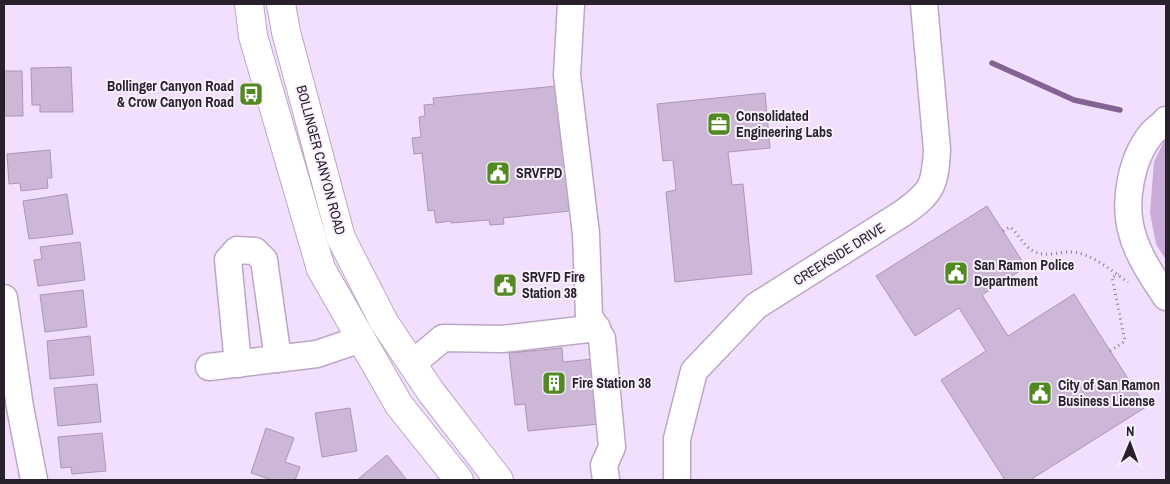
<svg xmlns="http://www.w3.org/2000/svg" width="1170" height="484" font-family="'Archivo Narrow',sans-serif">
  <rect width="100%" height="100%" fill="#f2defd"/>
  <polygon fill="#c9abd8" points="1166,137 1166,260 1156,244 1150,213 1154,162"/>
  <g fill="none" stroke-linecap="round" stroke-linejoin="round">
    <polyline stroke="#836392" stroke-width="5.5" points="992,63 1074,100 1120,110"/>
  </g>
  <g fill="#ccb8d6" stroke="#ab97b4">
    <polygon points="71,67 73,112 40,112 40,105 32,105 31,68"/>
    <polygon points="4,71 22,71 23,116 4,116"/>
    <polygon points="557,86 570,211 503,218 504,224 490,225 489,220 451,223 451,221 436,223 434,210 428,211 422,153 414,154 412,138 421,137 419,117 425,116 424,105 434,104 433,98"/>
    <polygon points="765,93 770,148 728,152 732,185 743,184 752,274 675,282 666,192 676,190 673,160 663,161 657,104"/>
    <polygon points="50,150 52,178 47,178 48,188 21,191 20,183 9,184 7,154"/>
    <polygon points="67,194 73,234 29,239 23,201"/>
    <polygon points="987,206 1026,267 982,295 1008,336 1074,294 1146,407 1030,480 1005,480 941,380 986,351 959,308 915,336 876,276"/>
    <polygon points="80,242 85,280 38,286 34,260 42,259 40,247"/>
    <polygon points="83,290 87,327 45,332 40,295"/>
    <polygon points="90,336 94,375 50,379 47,341"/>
    <polygon points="562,348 563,362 593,359 599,424 528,431 525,404 515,405 509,353"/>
    <polygon points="97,384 101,422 58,426 54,388"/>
    <polygon points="350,408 357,451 322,457 315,413"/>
    <polygon points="266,428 294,438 285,462 300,467 295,480 272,480 251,473"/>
    <polygon points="102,433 106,471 72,474 71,467 61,468 58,437"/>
    <polygon points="387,455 407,480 357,480"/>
  </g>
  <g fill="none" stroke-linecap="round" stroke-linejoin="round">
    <g stroke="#bba7c5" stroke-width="29">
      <g id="minor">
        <polyline points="571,4 567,75 586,234 589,316 602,339 612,447 604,465 606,480"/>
        <path d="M1166 120C1162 125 1156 129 1152 133 1131 158 1123 202 1132 233 1138 256 1153 277 1166 297"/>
        <polyline points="4,298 20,407 34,480"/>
        <polyline points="238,364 228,260 237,250 255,251 264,260 278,359"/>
        <polyline points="412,364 443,338 502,339 597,328"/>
        <polyline points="209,367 317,354 361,339"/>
        <path d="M677 480V439L694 371 756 306 903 213C932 192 935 186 937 150L924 4"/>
      </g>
    </g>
    <g stroke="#bba7c5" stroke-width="30">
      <g id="major">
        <polyline points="249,4 253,36 321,269 399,405 459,480"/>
        <polyline points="281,4 286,32 341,238 384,322 431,392 499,480"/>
      </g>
    </g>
    <g stroke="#8a7c91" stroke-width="3" stroke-dasharray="1 4" stroke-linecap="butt">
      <path d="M1003 231 1010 227C1019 234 1024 247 1035 252 1046 257 1058 252 1070 252 1091 252 1111 271 1128 282"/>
      <polyline points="1110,351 1125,341 1112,277 1119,275"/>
    </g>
    <use href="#minor" stroke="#fff" stroke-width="26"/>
    <use href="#major" stroke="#fff" stroke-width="28"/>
  </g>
  <defs>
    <g id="bus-square" transform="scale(1.25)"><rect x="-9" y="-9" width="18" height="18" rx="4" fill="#538923" stroke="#f8f0fd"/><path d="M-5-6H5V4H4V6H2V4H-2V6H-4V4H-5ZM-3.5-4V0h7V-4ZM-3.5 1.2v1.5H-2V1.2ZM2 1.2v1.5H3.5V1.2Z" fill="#fff"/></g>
    <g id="office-square" transform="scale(1.25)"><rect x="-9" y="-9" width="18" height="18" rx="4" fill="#538923" stroke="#f8f0fd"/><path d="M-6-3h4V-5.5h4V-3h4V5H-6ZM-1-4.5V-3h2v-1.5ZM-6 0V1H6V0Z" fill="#fff"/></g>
    <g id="civic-square" transform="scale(1.25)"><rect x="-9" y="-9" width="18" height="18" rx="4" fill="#538923" stroke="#f8f0fd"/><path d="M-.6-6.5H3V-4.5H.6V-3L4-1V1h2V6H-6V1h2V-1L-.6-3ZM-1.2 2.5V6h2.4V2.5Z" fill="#fff"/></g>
    <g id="building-square" transform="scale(1.25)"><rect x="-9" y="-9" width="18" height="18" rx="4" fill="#538923" stroke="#f8f0fd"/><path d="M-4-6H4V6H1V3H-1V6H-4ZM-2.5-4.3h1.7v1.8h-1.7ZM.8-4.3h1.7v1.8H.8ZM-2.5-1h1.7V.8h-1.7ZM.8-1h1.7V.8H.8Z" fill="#fff"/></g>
  </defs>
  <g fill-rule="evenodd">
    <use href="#bus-square" x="251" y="94"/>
    <use href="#office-square" x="719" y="124"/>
    <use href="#civic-square" x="498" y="173"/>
    <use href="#civic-square" x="956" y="273"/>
    <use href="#civic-square" x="505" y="285"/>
    <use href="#building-square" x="554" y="383"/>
    <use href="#civic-square" x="1040" y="393"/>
  </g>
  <g text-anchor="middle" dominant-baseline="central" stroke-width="4" stroke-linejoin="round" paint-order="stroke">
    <g font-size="14" font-weight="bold" fill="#28202b" stroke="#f8f0fd" text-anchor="start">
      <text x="234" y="86" text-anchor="end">Bollinger Canyon Road<tspan x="234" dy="16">&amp; Crow Canyon Road</tspan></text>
      <text x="736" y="116">Consolidated<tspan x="736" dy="16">Engineering Labs</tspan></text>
      <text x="516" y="173">SRVFPD</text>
      <text x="974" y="265">San Ramon Police<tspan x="974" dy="16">Department</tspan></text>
      <text x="522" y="277">SRVFD Fire<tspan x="522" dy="16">Station 38</tspan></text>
      <text x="572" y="383">Fire Station 38</text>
      <text x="1058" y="385">City of San Ramon<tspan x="1058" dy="16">Business License</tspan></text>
    </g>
    <g font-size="14" fill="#28202b" stroke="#f8f0fd">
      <text transform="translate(321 160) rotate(75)">BOLLINGER CANYON ROAD</text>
      <text transform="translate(839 254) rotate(-32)">CREEKSIDE DRIVE</text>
    </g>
  </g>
  <rect width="1170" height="484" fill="none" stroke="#28202b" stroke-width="10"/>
  <g transform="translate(1130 444) rotate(1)" stroke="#f8f0fd" stroke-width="4" paint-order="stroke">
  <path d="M0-4L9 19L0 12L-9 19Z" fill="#28202b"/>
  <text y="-8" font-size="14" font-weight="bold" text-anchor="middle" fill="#28202b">N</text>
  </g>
</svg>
